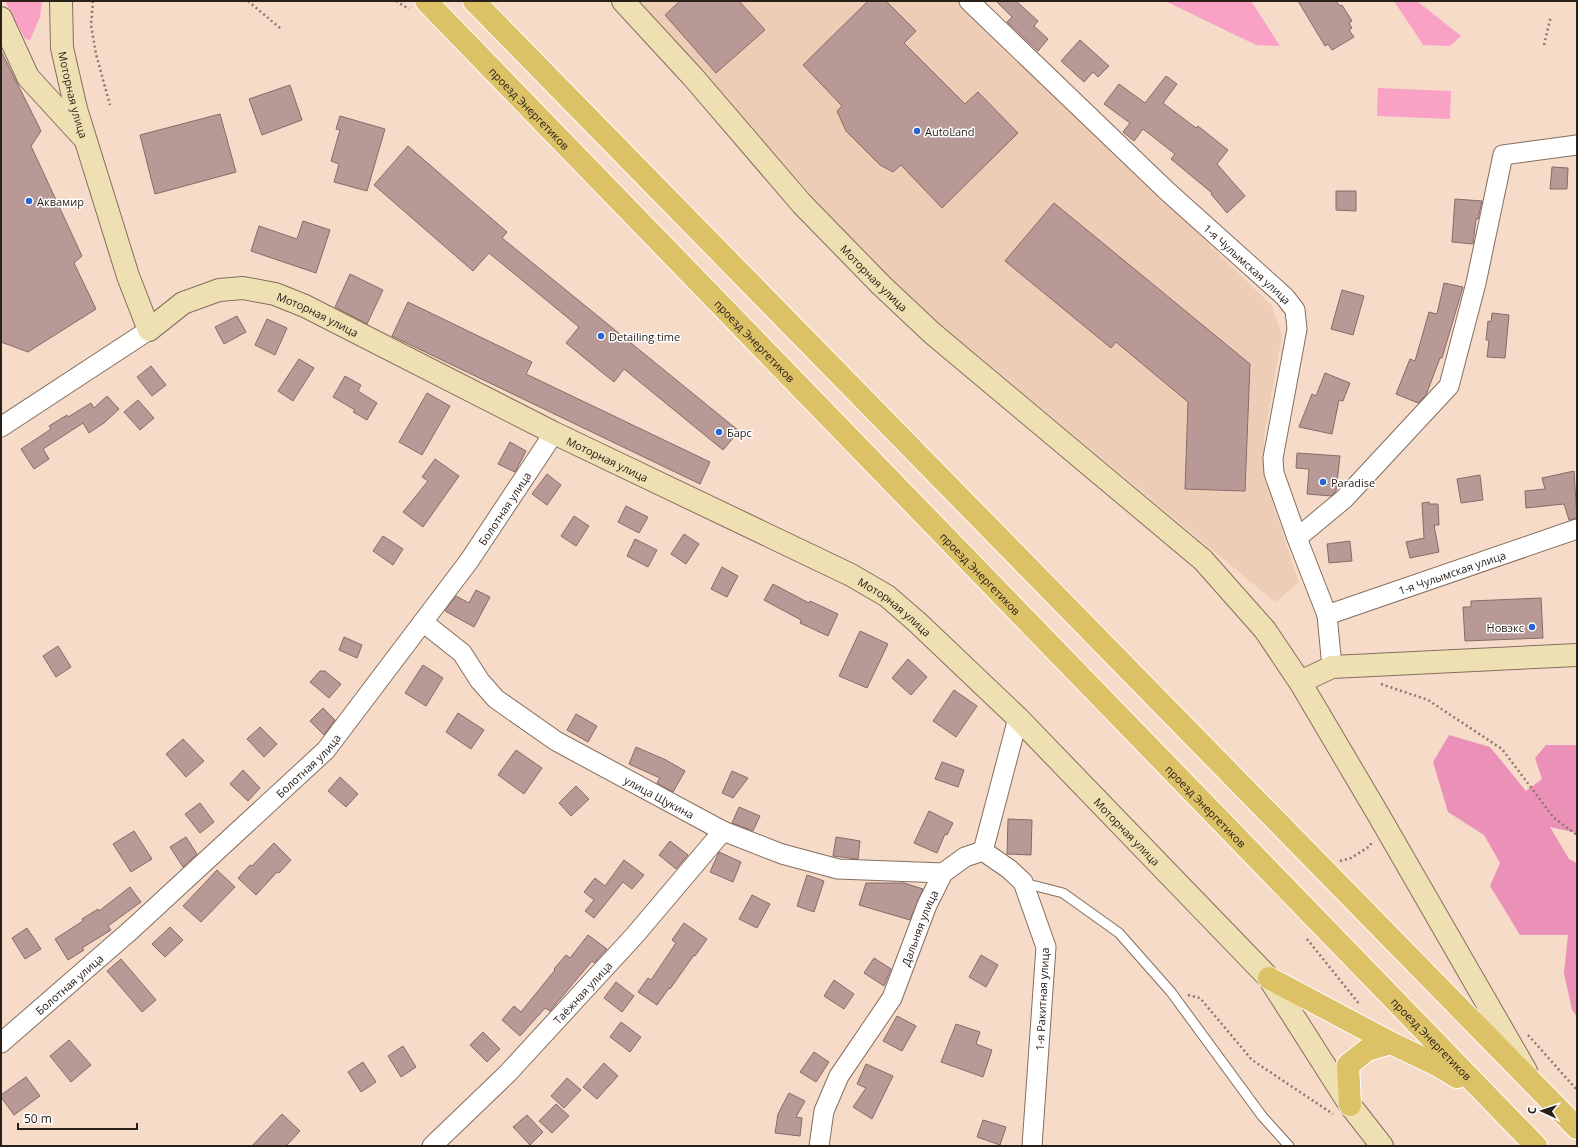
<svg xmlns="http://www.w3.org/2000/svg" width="1578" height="1147" font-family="'Open Sans',sans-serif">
  <rect width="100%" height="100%" fill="#f6dbc9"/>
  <polygon fill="#eecdb7" points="638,1 962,1 1272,306 1282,336 1264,437 1264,476 1299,583 1275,602 888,281"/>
  <g fill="#f9a2c6">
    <polygon points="5,1 42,1 40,17 30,40 25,39"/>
    <polygon points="1165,1 1251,1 1280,46 1256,45"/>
    <polygon points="1394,1 1417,1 1461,36 1450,46 1423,45"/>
    <polygon points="1378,88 1451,91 1450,119 1377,116"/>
  </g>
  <polygon fill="#eb91b7" points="1449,735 1490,747 1526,791 1542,779 1535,758 1546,745 1575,745 1577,747 1577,833 1550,827 1569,859 1577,863 1577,1017 1572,1010 1564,973 1568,935 1520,935 1490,886 1500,863 1484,835 1448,812 1433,762"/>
  <g fill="#b89996" stroke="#886a68">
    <polygon points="680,1 739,1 765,30 716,73 665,15"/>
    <polygon points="868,1 886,1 916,31 904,43 965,104 978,92 1018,133 942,208 901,165 893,172 880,165 846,131 837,111 842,106 803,65"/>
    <polygon points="996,1 1016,1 1038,21 1034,26 1048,39 1038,51 1007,22 1012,17"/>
    <polygon points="1298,1 1336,1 1340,6 1342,5 1352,21 1349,23 1352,28 1349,30 1354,37 1332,50 1328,44 1325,46"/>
    <polygon points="1080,40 1109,66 1098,77 1093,72 1084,82 1061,61"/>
    <polygon points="1,51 41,131 31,146 82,256 74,263 96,309 28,352 1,342"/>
    <polygon points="1166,76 1177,84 1163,103 1196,128 1198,126 1228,150 1217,164 1245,196 1227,213 1211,194 1212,193 1171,159 1175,154 1143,129 1134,141 1123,132 1130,123 1104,104 1119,84 1145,103"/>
    <polygon points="290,85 302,120 262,135 249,99"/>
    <polygon points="220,114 236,172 155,194 140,135"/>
    <polygon points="340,116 385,129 367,191 334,182 339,164 331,161 340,130 336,129"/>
    <polygon points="408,146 507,232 502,238 739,431 723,450 624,369 614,382 566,343 579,327 489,253 473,271 374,185"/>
    <polygon points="1552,167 1568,168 1567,189 1550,189"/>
    <polygon points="1336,191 1356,191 1356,211 1336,210"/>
    <polygon points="1455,199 1482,201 1478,219 1476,219 1473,244 1452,242"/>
    <polygon points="1054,203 1250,364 1245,491 1185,489 1188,402 1116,342 1111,348 1005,261"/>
    <polygon points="303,221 330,230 316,273 251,251 259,226 297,239"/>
    <polygon points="350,274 383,290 367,324 335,307"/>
    <polygon points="1444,283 1463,287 1442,358 1440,358 1426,395 1418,403 1396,394 1410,359 1415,361 1429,312 1437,314"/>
    <polygon points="1342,290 1364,296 1353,335 1331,329"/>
    <polygon points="408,302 532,362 526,374 710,462 700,484 392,336"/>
    <polygon points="1492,313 1509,315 1505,358 1487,357 1489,340 1486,340 1488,321 1491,322"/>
    <polygon points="237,316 246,332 224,344 215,327"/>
    <polygon points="267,319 287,328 275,355 255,345"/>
    <polygon points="299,359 314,368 293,401 278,391"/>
    <polygon points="151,366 166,385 152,396 137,377"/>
    <polygon points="1325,373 1350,383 1343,401 1339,400 1332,434 1299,427 1312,394 1316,396"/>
    <polygon points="345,376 361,385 358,391 377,403 367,420 353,412 355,410 333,397"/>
    <polygon points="427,393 450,406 422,455 399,442"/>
    <polygon points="107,396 119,409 104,423 89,433 83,423 43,449 49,459 34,469 21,449 51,429 49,426 67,415 68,417 91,403 94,408"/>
    <polygon points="138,400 154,418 140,430 124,412"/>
    <polygon points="510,442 526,451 515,472 498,464"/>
    <polygon points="1297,453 1340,456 1336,491 1331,496 1307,494 1309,469 1296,468"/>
    <polygon points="435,459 459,476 423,527 403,512 428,481 422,477"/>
    <polygon points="1574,471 1577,518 1569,520 1564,504 1526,508 1525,491 1545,489 1542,478"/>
    <polygon points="547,474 561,485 547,505 532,494"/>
    <polygon points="1480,475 1483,500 1461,503 1457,479"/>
    <polygon points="1429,502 1429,504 1438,504 1439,525 1434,525 1439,552 1410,558 1406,542 1424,538 1422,503"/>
    <polygon points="626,506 648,517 639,533 618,522"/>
    <polygon points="574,516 589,526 576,546 561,536"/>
    <polygon points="684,534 699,544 686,564 671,554"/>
    <polygon points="383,536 403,549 393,565 373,551"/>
    <polygon points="635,539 657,550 648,567 627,556"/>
    <polygon points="1350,541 1352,561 1329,563 1327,544"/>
    <polygon points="722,567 738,576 727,597 711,589"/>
    <polygon points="773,584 809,603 810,601 838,614 828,636 800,623 801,620 764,600"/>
    <polygon points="476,590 490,597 474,627 445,611 456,596 469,603"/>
    <polygon points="1541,598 1543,638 1465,641 1463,607 1471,607 1471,601"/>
    <polygon points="860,631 888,644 867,688 839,676"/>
    <polygon points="344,637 362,645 357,658 339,650"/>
    <polygon points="58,646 71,667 56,677 43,656"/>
    <polygon points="908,659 927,677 911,695 892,678"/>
    <polygon points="423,665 443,678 426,706 405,693"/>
    <polygon points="320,671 325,671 341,684 329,698 310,682"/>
    <polygon points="954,690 977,706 956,737 933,721"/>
    <polygon points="323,708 335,720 324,735 310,721"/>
    <polygon points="458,713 484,730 471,749 446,732"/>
    <polygon points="576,714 597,726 588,742 567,730"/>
    <polygon points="260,727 277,744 264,757 247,739"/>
    <polygon points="183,739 204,761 186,777 166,754"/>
    <polygon points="636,747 666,760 685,771 673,792 657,783 660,778 629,764"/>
    <polygon points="516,750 542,768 524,794 498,775"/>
    <polygon points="942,762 964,770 958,787 935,779"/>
    <polygon points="243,770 260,788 248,801 230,784"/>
    <polygon points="732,771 748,778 733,798 722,793"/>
    <polygon points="340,777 358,794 346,807 328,791"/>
    <polygon points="576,786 589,799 571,816 559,803"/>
    <polygon points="200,803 214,822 200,833 185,814"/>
    <polygon points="739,807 760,816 753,831 732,823"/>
    <polygon points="929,811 953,823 947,835 945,834 937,853 914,843"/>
    <polygon points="1008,819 1032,820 1031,855 1007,854"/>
    <polygon points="134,831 152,859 131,872 113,844"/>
    <polygon points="186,837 197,854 183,867 170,847"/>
    <polygon points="836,837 860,841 858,859 833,856"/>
    <polygon points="670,841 688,855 676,869 659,855"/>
    <polygon points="274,843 291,860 279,873 277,872 256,895 238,878 250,865 252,866"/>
    <polygon points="719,852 741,862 733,882 710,872"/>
    <polygon points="624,860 644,875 632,889 623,882 594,918 585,911 594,900 584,892 595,878 605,886"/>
    <polygon points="217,870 235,887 201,922 183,906"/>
    <polygon points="807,875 824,881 814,912 797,906"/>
    <polygon points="866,883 904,883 923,889 910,920 859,905"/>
    <polygon points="130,887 141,902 108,926 111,930 82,948 84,950 68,960 55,939 83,921 82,919 98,909 99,911"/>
    <polygon points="752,895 770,904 757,928 739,919"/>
    <polygon points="684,923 707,939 695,956 694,955 670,989 669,988 657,1005 638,992 648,978 651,980 676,943 672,940"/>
    <polygon points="170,927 183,940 165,957 152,944"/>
    <polygon points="27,928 41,949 25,959 12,938"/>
    <polygon points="588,935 607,949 594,963 592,961 550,1011 545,1008 520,1036 502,1020 514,1006 521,1012 555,970 554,969 566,955 570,958"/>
    <polygon points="981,955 998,965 986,987 969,977"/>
    <polygon points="874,958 891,969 884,986 864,973"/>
    <polygon points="121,959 156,1000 142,1012 107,971"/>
    <polygon points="834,980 854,994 844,1009 824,996"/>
    <polygon points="616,982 634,996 622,1012 604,998"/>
    <polygon points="897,1016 916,1026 902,1051 883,1041"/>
    <polygon points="621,1022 641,1037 630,1052 610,1037"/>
    <polygon points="956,1024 980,1032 976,1044 992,1050 983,1077 941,1062"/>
    <polygon points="483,1032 500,1049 487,1062 470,1045"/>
    <polygon points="69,1040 91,1065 71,1082 50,1056"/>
    <polygon points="403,1046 416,1067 401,1077 388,1056"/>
    <polygon points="814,1052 829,1062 816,1082 800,1072"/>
    <polygon points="363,1062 376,1082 361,1092 348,1072"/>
    <polygon points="604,1063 618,1076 597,1099 583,1087"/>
    <polygon points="866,1064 893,1076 872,1119 853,1107 866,1088 857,1084"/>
    <polygon points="26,1077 40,1096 14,1115 1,1097 1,1095"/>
    <polygon points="567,1078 581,1090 564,1108 551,1096"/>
    <polygon points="789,1093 805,1101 796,1117 802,1118 800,1136 775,1133 778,1114"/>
    <polygon points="556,1104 569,1116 552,1133 539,1121"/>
    <polygon points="282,1114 300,1131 286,1146 252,1146"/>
    <polygon points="527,1115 543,1132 530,1145 513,1127"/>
    <polygon points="983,1120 1006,1127 1000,1145 977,1137"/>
  </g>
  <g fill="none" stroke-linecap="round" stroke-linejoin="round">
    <g stroke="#856e5e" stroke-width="11">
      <polyline id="lane" points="1024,883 1063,893 1119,933 1171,992 1262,1116 1289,1146"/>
    </g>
    <g stroke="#856e5e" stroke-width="21">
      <g id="street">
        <path id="s1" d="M969 1 1167 191 1285 297 1295 310 1297 329 1273 458 1274 473 1297 538 1327 615 1332 667"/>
        <polyline points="1,427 149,330"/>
        <polyline points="1297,538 1344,499 1449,386 1476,283 1503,155 1577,145"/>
        <path id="s2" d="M1327 615 1577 529"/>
        <path id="s3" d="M423 622 462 653 480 681 496 699 556 741 723 831 782 854 838 869 943 873"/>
        <polyline points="983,851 1009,869 1023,882 1046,947 1032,1146"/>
        <path id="s4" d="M1 1043 131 930 326 750 469 561 554 433"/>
        <path id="s5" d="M432 1146 508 1073 635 935 723 831"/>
        <path id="s6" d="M819 1146 824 1111 839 1076 892 998 927 905 943 873 965 857 983 851 1018 718"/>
      </g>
    </g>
    <g stroke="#856e5e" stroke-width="24">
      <g id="secondary">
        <path id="s7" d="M61 1 62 48 76 109 128 276 149 330 183 303 219 290 243 288 275 294 305 306 554 433 851 575 887 596 917 622 1018 718 1269 978 1350 1105 1382 1146"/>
        <path id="s8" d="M623 1 693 77 802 204 881 285 932 333 1203 560 1265 630 1300 682 1378 814 1526 1071"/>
        <polyline points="1,18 28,77 82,136"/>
        <polyline points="1300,682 1332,667 1577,655"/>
      </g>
    </g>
    <g stroke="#fff" stroke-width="24">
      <g id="primary">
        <path id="s9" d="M426 1 1536 1146"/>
        <polyline points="474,1 1577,1128"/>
        <polyline points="1269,978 1391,1043"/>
        <polyline points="1350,1105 1348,1065 1367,1050 1391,1043 1437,1065 1457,1077"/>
      </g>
    </g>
    <g stroke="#8a786c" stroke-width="2.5" stroke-dasharray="2 3" stroke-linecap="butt">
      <polyline points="93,1 91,25 96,54 110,105"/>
      <polyline points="248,1 280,28"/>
      <polyline points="396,1 409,9"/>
      <polyline points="1544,45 1551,16"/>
      <polyline points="1381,684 1428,700 1502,749 1554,818 1577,835"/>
      <polyline points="1340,861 1351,858 1370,846 1372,841"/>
      <polyline points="1307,939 1360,1005"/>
      <polyline points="1188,995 1200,998 1252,1060 1333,1114"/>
      <polyline points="1528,1035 1577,1090"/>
    </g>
    <use href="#lane" stroke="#fff" stroke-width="9"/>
    <use href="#street" stroke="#fff" stroke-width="19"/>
    <use href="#secondary" stroke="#eee0b2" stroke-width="22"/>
    <use href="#primary" stroke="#ddc166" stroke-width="22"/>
  </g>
  <g fill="#2665d2" stroke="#fff" stroke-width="1.5">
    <circle cx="917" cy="131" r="4"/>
    <circle cx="29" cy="201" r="4"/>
    <circle cx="601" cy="336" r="4"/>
    <circle cx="719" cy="432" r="4"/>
    <circle cx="1323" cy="482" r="4"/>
    <circle cx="1532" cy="627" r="4"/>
  </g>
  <g text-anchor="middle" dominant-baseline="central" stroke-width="3" stroke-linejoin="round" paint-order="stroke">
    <g font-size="11" fill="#2a201a" stroke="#fff">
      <text stroke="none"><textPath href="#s7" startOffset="95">Моторная улица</textPath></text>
      <text stroke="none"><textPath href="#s9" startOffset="149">проезд Энергетиков</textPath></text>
      <text stroke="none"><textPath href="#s1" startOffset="383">1-я Чулымская улица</textPath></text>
      <text stroke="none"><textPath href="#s8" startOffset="374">Моторная улица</textPath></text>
      <text stroke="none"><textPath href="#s7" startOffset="528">Моторная улица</textPath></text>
      <text stroke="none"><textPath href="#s9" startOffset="473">проезд Энергетиков</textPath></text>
      <text stroke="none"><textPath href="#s7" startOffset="852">Моторная улица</textPath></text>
      <text stroke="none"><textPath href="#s4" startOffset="738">Болотная улица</textPath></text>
      <text stroke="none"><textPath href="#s2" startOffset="132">1-я Чулымская улица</textPath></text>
      <text stroke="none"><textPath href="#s9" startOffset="797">проезд Энергетиков</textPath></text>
      <text stroke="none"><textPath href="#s7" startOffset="1176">Моторная улица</textPath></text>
      <text stroke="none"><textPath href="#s4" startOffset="414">Болотная улица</textPath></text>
      <text stroke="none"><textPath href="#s3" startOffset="298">улица Щукина</textPath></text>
      <text stroke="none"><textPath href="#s9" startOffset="1121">проезд Энергетиков</textPath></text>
      <text stroke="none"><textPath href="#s7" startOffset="1500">Моторная улица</textPath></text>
      <text stroke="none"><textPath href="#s6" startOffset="243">Дальняя улица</textPath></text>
      <text stroke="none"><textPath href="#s4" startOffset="90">Болотная улица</textPath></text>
      <text stroke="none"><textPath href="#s5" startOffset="215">Таёжная улица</textPath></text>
      <text transform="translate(1042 999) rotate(-87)">1-я Ракитная улица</text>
      <text stroke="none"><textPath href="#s9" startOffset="1445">проезд Энергетиков</textPath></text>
    </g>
    <g font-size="11" fill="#2a201a" stroke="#fff" text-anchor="start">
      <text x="925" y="131">AutoLand</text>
      <text x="37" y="201">Аквамир</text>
      <text x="609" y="336">Detailing time</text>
      <text x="727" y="432">Барс</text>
      <text x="1331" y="482">Paradise</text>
      <text x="1524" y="627" text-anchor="end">Новэкс</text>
    </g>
  </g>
  <rect width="1578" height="1147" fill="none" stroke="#2a201a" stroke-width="4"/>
  <g transform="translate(1542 1111) rotate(273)" stroke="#ffffff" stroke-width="3" paint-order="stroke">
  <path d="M0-3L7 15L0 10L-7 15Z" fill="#2a201a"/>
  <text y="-6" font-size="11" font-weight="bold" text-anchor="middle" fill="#2a201a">С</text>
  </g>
  <path d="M18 1123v6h119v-6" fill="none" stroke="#2a201a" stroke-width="2"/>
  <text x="24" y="1123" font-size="12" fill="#2a201a" stroke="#ffffff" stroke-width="3" paint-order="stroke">50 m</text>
</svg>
